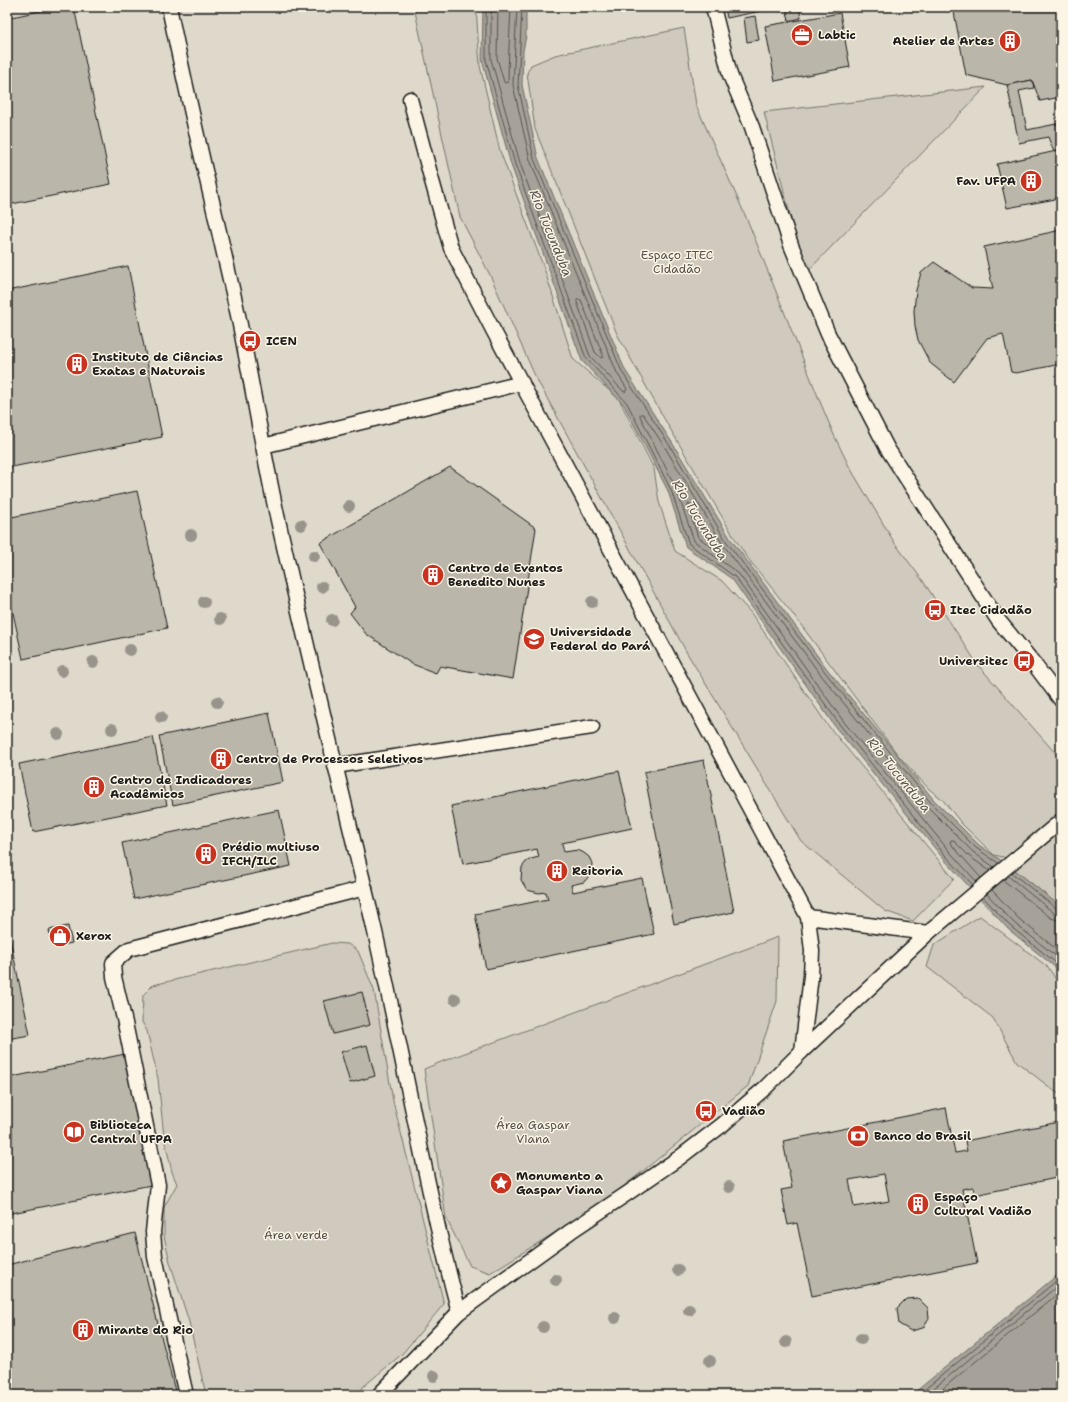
<svg xmlns="http://www.w3.org/2000/svg" width="1068" height="1402" font-family="'Shantell Sans',sans-serif">
  <rect width="100%" height="100%" fill="#eee8d9"/>
  <filter id="ink" filterUnits="userSpaceOnUse"><feTurbulence type="fractalNoise" baseFrequency=".025" numOctaves="2"/><feDisplacementMap in="SourceGraphic" scale="8" xChannelSelector="R" yChannelSelector="G"/><feConvolveMatrix kernelMatrix="1 2 1 2 8 2 1 2 1" color-interpolation-filters="sRGB"/></filter>
  <g filter="url(#ink)">
    <polygon fill="#ded9cb" points="7,7 1061,7 1061,1272 911,1395 7,1395"/>
    <g fill="#cfcabd" stroke="#76736c">
      <polygon points="414,7 476,7 480,66 500,151 545,271 573,359 619,399 654,469 659,502 675,551 722,581 751,613 826,723 954,879 913,921 885,911 801,841 687,653 536,378 490,275 460,217"/>
      <polygon points="684,28 696,105 749,224 821,404 834,435 849,466 894,542 923,581 978,665 1057,755 1061,757 1061,812 1049,824 1007,858 994,855 962,824 942,799 929,789 898,755 795,617 746,556 734,537 662,415 617,334 535,129 527,73 531,65 555,55"/>
      <polygon points="986,87 805,274 764,112"/>
      <polygon points="1061,831 1061,907 1015,870 1041,844"/>
      <polygon points="980,916 1048,967 1061,987 1061,1096 1017,1062 993,1018 927,967 934,945"/>
      <polygon points="778,937 777,1001 748,1086 607,1200 490,1273 470,1266 446,1218 424,1069 446,1060"/>
      <polygon points="332,943 348,944 358,951 374,990 393,1101 444,1304 402,1354 364,1386 356,1395 206,1395 189,1322 170,1262 164,1236 164,1207 177,1184 172,1172 164,1137 158,1079 147,1031 142,1022 143,995 153,985"/>
    </g>
    <g fill="#a7a299" stroke="#6f6c67">
      <polygon points="483,7 526,7 526,36 523,51 522,85 538,158 625,370 673,444 730,538 828,670 934,800 979,845 1015,870 1061,907 1061,972 1008,929 942,857 836,728 732,579 686,547 668,491 624,405 582,361 511,165 482,60"/>
      <polygon points="1061,1272 1061,1395 911,1395 915,1392"/>
    </g>
    <g fill="none" stroke-linecap="round" stroke-linejoin="round">
      <g stroke="#54524e" stroke-width="1">
        <polyline points="486,7 486,60 515,164 586,358 627,403 671,490 689,544 735,577 840,725 945,855 973,885"/>
        <polyline points="491,7 491,59 520,163 590,356 623,391 625,392 627,389 617,373 530,160 513,85 517,7"/>
        <path d="M498 7 497 58 504 82 505 83 508 82C508 57 510 32 511 7"/>
        <polyline points="522,7 518,85 534,159 622,372 670,446 726,541 825,672 931,803 976,848 998,863"/>
        <polygon points="578,299 581,300 603,355 602,358 600,357 595,352 577,302"/>
        <polygon points="689,504 692,505 716,545 715,548 713,548 698,537 688,507"/>
        <polyline points="1012,873 1057,909 1061,910"/>
        <polyline points="1008,876 1054,913 1061,915"/>
        <polyline points="981,878 950,843 951,840 953,840 970,857 990,871"/>
        <polyline points="1003,880 1051,918 1061,921"/>
        <polyline points="977,882 949,851 844,722 739,574 694,541 676,488 640,416 640,414 643,414 666,449 722,543 821,675 927,806 973,852 994,867"/>
        <polyline points="992,890 1018,918 1061,953"/>
        <polyline points="987,894 1014,923 1061,960"/>
        <polyline points="983,897 1010,926 1061,967"/>
        <polyline points="918,1395 1061,1277"/>
        <polyline points="926,1395 1061,1283"/>
        <polyline points="935,1395 1061,1291"/>
      </g>
    </g>
    <g fill="#bab6aa" stroke="#1c1c1c" fill-rule="evenodd">
      <polygon points="59,7 74,7 111,184 7,205 7,18"/>
      <polygon points="725,7 780,7 727,18"/>
      <polygon points="786,7 799,7 801,18 789,21"/>
      <polygon points="953,7 1061,7 1061,97 1040,101 1032,80 1007,85 966,75"/>
      <polygon points="840,13 850,67 775,81 765,26"/>
      <polygon points="755,16 759,40 747,42 744,18"/>
      <polygon points="1032,80 1034,88 1019,91 1027,130 1061,123 1061,150 1054,152 1048,137 1019,143 1007,85"/>
      <polygon points="1061,150 1061,198 1007,208 997,164"/>
      <polygon points="1061,230 1061,364 1016,373 1011,372 1003,334 987,338 954,382 930,363 918,340 915,326 914,311 916,290 921,273 934,262 972,288 993,289 984,247"/>
      <polygon points="128,266 162,437 7,468 7,291"/>
      <polygon points="450,467 536,528 513,679 440,666 436,673 412,664 366,634 350,613 355,607 320,543"/>
      <polygon points="137,491 167,628 23,659 7,585 7,518"/>
      <polygon points="269,713 283,782 173,805 159,736"/>
      <polygon points="153,737 167,805 33,832 19,764"/>
      <polygon points="704,760 734,912 674,924 644,772"/>
      <polygon points="619,771 632,828 562,843 564,852 578,850 584,853 589,857 592,863 591,874 584,882 571,885 573,892 642,878 654,934 486,969 475,914 548,899 546,892 539,893 527,890 521,880 522,867 526,862 531,859 539,857 537,849 463,864 451,806"/>
      <polygon points="279,810 291,866 134,899 122,843"/>
      <polygon points="7,924 30,1035 7,1039"/>
      <polygon points="68,926 72,943 53,947 49,930"/>
      <polygon points="362,992 370,1025 333,1034 324,1001"/>
      <polygon points="367,1045 375,1076 350,1083 341,1052"/>
      <polygon points="125,1054 151,1185 7,1214 7,1078"/>
      <path d="M946 1108 955 1153 967 1151 965 1141 1059 1122 1061 1130V1177L975 1195 973 1187 962 1189 977 1263 812 1296 797 1223 788 1225 781 1190 792 1188 783 1141ZM884 1174 889 1201 854 1207 849 1180Z"/>
      <polygon points="135,1233 176,1395 7,1395 7,1265"/>
      <polygon points="918,1298 928,1308 929,1319 923,1328 911,1331 899,1324 897,1308 906,1299"/>
    </g>
    <g fill="none" stroke-linecap="round" stroke-linejoin="round">
      <g stroke="#1c1c1c" stroke-width="17">
        <g id="service">
          <path d="M169 7C190 110 215 212 238 315 252 383 263 452 278 520 307 649 338 777 369 906 401 1041 423 1178 459 1312"/>
          <polyline points="713,7 730,75 752,127 791,245 828,334 887,448 998,620 1031,660 1061,700"/>
          <polyline points="410,99 432,181 451,248 493,330 808,917 812,951 811,976 802,1051"/>
          <polyline points="263,446 522,383"/>
          <polyline points="335,766 592,727"/>
          <polyline points="808,917 928,933"/>
          <polyline points="186,1395 155,1257 153,1232 158,1185 125,1023 114,977 113,963 129,949 365,888"/>
          <polyline points="379,1395 459,1312 571,1231 625,1195 679,1158 722,1125 765,1088 802,1051 928,933 1061,821"/>
        </g>
      </g>
      <use href="#service" stroke="#fcf5e5" stroke-width="14"/>
    </g>
    <g fill="#98948b">
      <circle cx="349" cy="506" r="6"/>
      <circle cx="301" cy="525" r="6"/>
      <circle cx="191" cy="535" r="6"/>
      <circle cx="314" cy="556" r="6"/>
      <circle cx="322" cy="587" r="6"/>
      <circle cx="204" cy="602" r="6"/>
      <circle cx="592" cy="602" r="6"/>
      <circle cx="220" cy="619" r="6"/>
      <circle cx="332" cy="620" r="6"/>
      <circle cx="130" cy="650" r="6"/>
      <circle cx="93" cy="662" r="6"/>
      <circle cx="62" cy="671" r="6"/>
      <circle cx="217" cy="702" r="6"/>
      <circle cx="161" cy="717" r="6"/>
      <circle cx="112" cy="729" r="6"/>
      <circle cx="58" cy="734" r="6"/>
      <circle cx="455" cy="999" r="6"/>
      <circle cx="729" cy="1187" r="6"/>
      <circle cx="678" cy="1270" r="6"/>
      <circle cx="556" cy="1280" r="6"/>
      <circle cx="689" cy="1310" r="6"/>
      <circle cx="615" cy="1318" r="6"/>
      <circle cx="543" cy="1327" r="6"/>
      <circle cx="861" cy="1339" r="6"/>
      <circle cx="786" cy="1342" r="6"/>
      <circle cx="710" cy="1361" r="6"/>
      <circle cx="434" cy="1376" r="6"/>
    </g>
  </g>
  <defs>
    <g id="office-disc" transform="scale(1.15)"><circle r="9.5" fill="#c8321e" stroke="#fcf5e5"/><path d="M-6-3h4V-5.5h4V-3h4V5H-6ZM-1-4.5V-3h2v-1.5ZM-6 0V1H6V0Z" fill="#fff"/></g>
    <g id="building-disc" transform="scale(1.15)"><circle r="9.5" fill="#c8321e" stroke="#fcf5e5"/><path d="M-4-6H4V6H1V3H-1V6H-4ZM-2.5-4.3h1.7v1.8h-1.7ZM.8-4.3h1.7v1.8H.8ZM-2.5-1h1.7V.8h-1.7ZM.8-1h1.7V.8H.8Z" fill="#fff"/></g>
    <g id="bus-disc" transform="scale(1.15)"><circle r="9.5" fill="#c8321e" stroke="#fcf5e5"/><path d="M-5-6H5V4H4V6H2V4H-2V6H-4V4H-5ZM-3.5-4V0h7V-4ZM-3.5 1.2v1.5H-2V1.2ZM2 1.2v1.5H3.5V1.2Z" fill="#fff"/></g>
    <g id="university-disc" transform="scale(1.15)"><circle r="9.5" fill="#c8321e" stroke="#fcf5e5"/><path d="M0-5L7-2L0 1L-7-2ZM-4 1L0 2.5L4 1V4Q0 6-4 4Z" fill="#fff"/></g>
    <g id="shop-disc" transform="scale(1.15)"><circle r="9.5" fill="#c8321e" stroke="#fcf5e5"/><path d="M-5-2.5h2.3a2.7 3.5 0 0 1 5.4 0H5L5.5 6h-11ZM-1.5-2.5h3a1.5 2.3 0 0 0-3 0Z" fill="#fff"/></g>
    <g id="library-disc" transform="scale(1.15)"><circle r="9.5" fill="#c8321e" stroke="#fcf5e5"/><path d="M-6-4Q-3-5.5-.7-3.5V5Q-3 3-6 4ZM6-4Q3-5.5 .7-3.5V5Q3 3 6 4Z" fill="#fff"/></g>
    <g id="bank-disc" transform="scale(1.15)"><circle r="9.5" fill="#c8321e" stroke="#fcf5e5"/><path d="M-6-4H6V4H-6ZM0-2.3a2.3 2.3 0 1 0 0 4.6a2.3 2.3 0 1 0 0-4.6Z" fill="#fff"/></g>
    <g id="sight-disc" transform="scale(1.15)"><circle r="9.5" fill="#c8321e" stroke="#fcf5e5"/><path d="M0-6L1.8-2.2L6-1.7L2.9 1.2L3.7 5.4L0 3.3L-3.7 5.4L-2.9 1.2L-6-1.7L-1.8-2.2Z" fill="#fff"/></g>
  </defs>
  <g fill-rule="evenodd">
    <use href="#office-disc" x="802" y="35"/>
    <use href="#building-disc" x="1010" y="41"/>
    <use href="#building-disc" x="1031" y="181"/>
    <use href="#bus-disc" x="250" y="341"/>
    <use href="#building-disc" x="77" y="364"/>
    <use href="#building-disc" x="433" y="575"/>
    <use href="#bus-disc" x="935" y="610"/>
    <use href="#university-disc" x="534" y="639"/>
    <use href="#bus-disc" x="1024" y="661"/>
    <use href="#building-disc" x="221" y="759"/>
    <use href="#building-disc" x="94" y="787"/>
    <use href="#building-disc" x="206" y="854"/>
    <use href="#building-disc" x="557" y="871"/>
    <use href="#shop-disc" x="60" y="936"/>
    <use href="#bus-disc" x="706" y="1111"/>
    <use href="#library-disc" x="74" y="1132"/>
    <use href="#bank-disc" x="858" y="1136"/>
    <use href="#sight-disc" x="501" y="1183"/>
    <use href="#building-disc" x="918" y="1204"/>
    <use href="#building-disc" x="83" y="1330"/>
  </g>
  <g text-anchor="middle" dominant-baseline="central" stroke-width="3" stroke-linejoin="round" paint-order="stroke">
    <g font-size="12" font-weight="bold" fill="#1c1c1c" stroke="#fcf5e5" text-anchor="start">
      <text x="818" y="35">Labtic</text>
      <text x="994" y="41" text-anchor="end">Atelier de Artes</text>
      <text x="1016" y="181" text-anchor="end">Fav. UFPA</text>
      <text x="266" y="341">ICEN</text>
      <text x="92" y="357">Instituto de Ciências<tspan x="92" dy="14">Exatas e Naturais</tspan></text>
      <text x="448" y="568">Centro de Eventos<tspan x="448" dy="14">Benedito Nunes</tspan></text>
      <text x="950" y="610">Itec Cidadão</text>
      <text x="550" y="632">Universidade<tspan x="550" dy="14">Federal do Pará</tspan></text>
      <text x="1008" y="661" text-anchor="end">Universitec</text>
      <text x="236" y="759">Centro de Processos Seletivos</text>
      <text x="110" y="780">Centro de Indicadores<tspan x="110" dy="14">Acadêmicos</tspan></text>
      <text x="222" y="847">Prédio multiuso<tspan x="222" dy="14">IFCH/ILC</tspan></text>
      <text x="572" y="871">Reitoria</text>
      <text x="76" y="936">Xerox</text>
      <text x="722" y="1111">Vadião</text>
      <text x="90" y="1125">Biblioteca<tspan x="90" dy="14">Central UFPA</tspan></text>
      <text x="874" y="1136">Banco do Brasil</text>
      <text x="516" y="1176">Monumento a<tspan x="516" dy="14">Gaspar Viana</tspan></text>
      <text x="934" y="1197">Espaço<tspan x="934" dy="14">Cultural Vadião</tspan></text>
      <text x="98" y="1330">Mirante do Rio</text>
    </g>
    <g font-size="12" fill="#52504c" stroke="#fcf5e5">
      <text x="677" y="255">Espaço ITEC<tspan x="677" dy="14">Cidadão</tspan></text>
      <text x="533" y="1125">Área Gaspar<tspan x="533" dy="14">Viana</tspan></text>
      <text x="296" y="1235">Área verde</text>
    </g>
    <g font-size="13" font-style="italic" fill="#5b5854" stroke="#fcf5e5">
      <text transform="translate(551 233) rotate(68)">Rio Tucunduba</text>
      <text transform="translate(700 520) rotate(58)">Rio Tucunduba</text>
      <text transform="translate(899 775) rotate(51)">Rio Tucunduba</text>
    </g>
  </g>
  <rect width="1068" height="1402" fill="none" stroke="#fcf5e5" stroke-width="24"/>
  <rect x="12" y="12" width="1044" height="1378" fill="none" stroke="#1c1c1c" stroke-width="1.5" filter="url(#ink)"/>
</svg>
